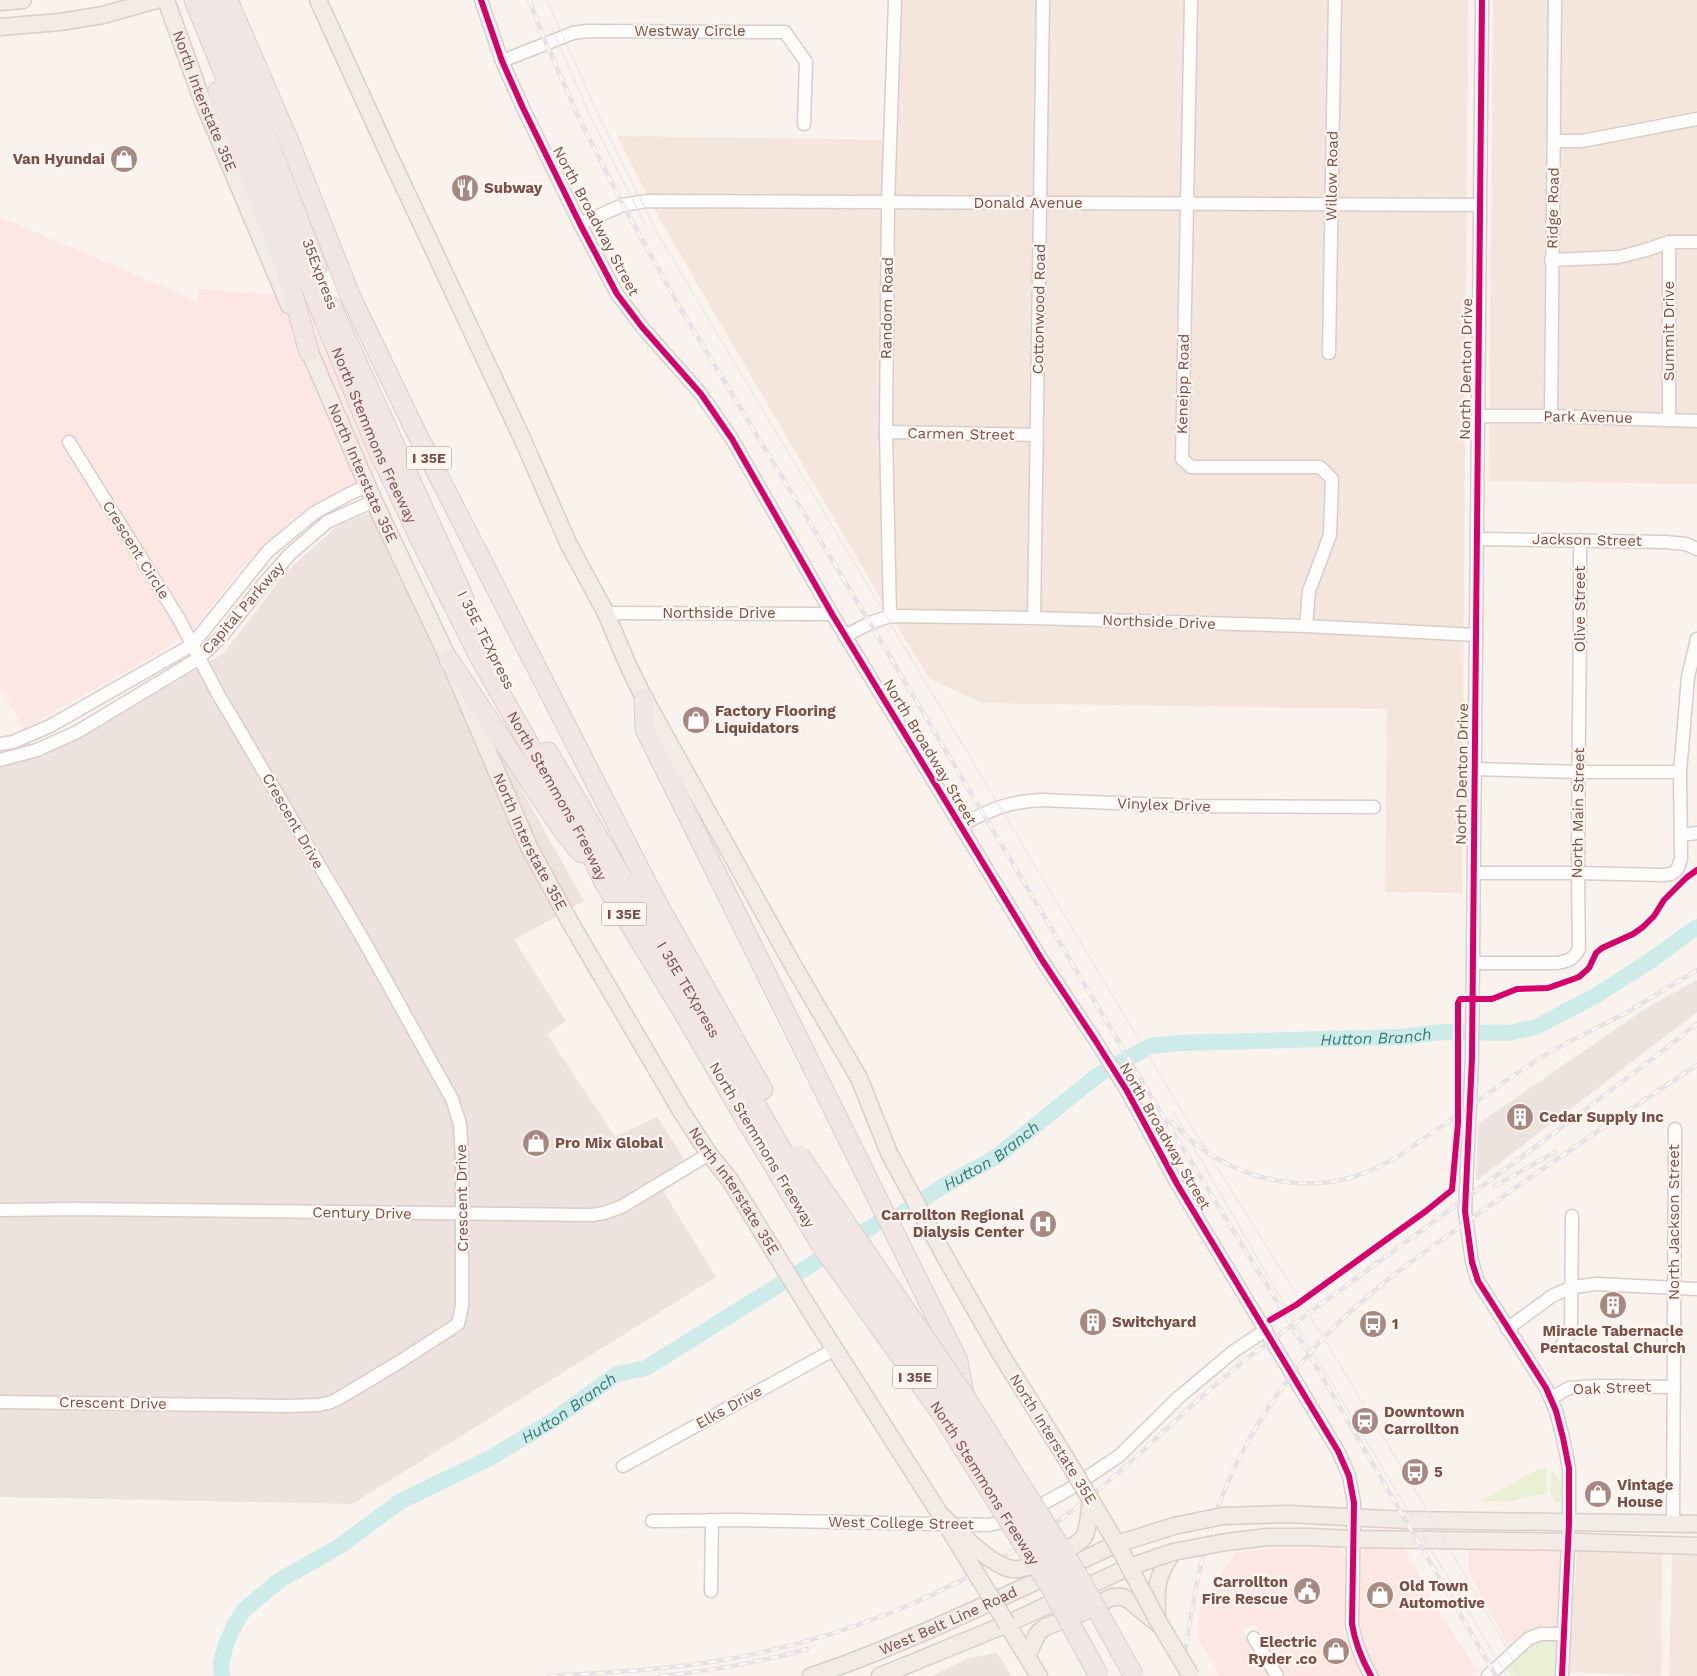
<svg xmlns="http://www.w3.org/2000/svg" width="1697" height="1676" font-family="'Work Sans',sans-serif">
  <rect width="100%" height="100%" fill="#f9f2ed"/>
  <g fill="#f5e6dd">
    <polygon points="902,0 1468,0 1462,893 1385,892 1387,709 981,703 929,678 885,606 654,209 617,136 897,140"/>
    <polygon points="1493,0 1697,0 1697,484 1489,481"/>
    <polygon points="1577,1550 1662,1552 1661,1676 1566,1672 1569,1607 1575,1586"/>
    <polygon points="1672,1555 1697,1555 1697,1676 1669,1676"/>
  </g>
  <g fill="#fce7e3">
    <polygon points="2,218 197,301 199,289 317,298 390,465 298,515 246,563 198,623 174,644 24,729 0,686 0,219"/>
    <polygon points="1403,1546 1434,1603 1478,1673 1472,1676 1379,1676 1364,1644 1359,1617 1361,1557 1362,1552 1366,1548"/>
    <polygon points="1469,1546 1564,1549 1560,1627 1509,1647 1469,1573"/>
    <polygon points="1335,1547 1343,1552 1345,1558 1344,1632 1358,1665 1365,1676 1286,1676 1256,1625 1241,1629 1268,1676 1220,1676 1198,1638 1200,1608 1236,1552 1283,1548"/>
  </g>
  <g fill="#ede2dd">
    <polygon points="373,511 386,548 584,901 514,940 566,1021 547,1034 615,1137 657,1117 693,1173 663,1191 716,1277 352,1504 0,1497 0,766 15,763 94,730 224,653 285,573 337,526"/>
    <polygon points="1697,980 1697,1012 1476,1181 1478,1124 1648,1007"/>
    <polygon points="997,1653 1012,1676 932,1676 966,1659"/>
  </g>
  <g fill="#eaf0d6">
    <polygon points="1546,1468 1547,1494 1523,1497 1512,1502 1480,1501 1479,1500 1488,1497 1538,1469"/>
    <path d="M1552 1470C1563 1479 1561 1489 1561 1502H1554V1498L1550 1494Z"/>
    <path d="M1553 1637 1560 1644 1557 1676H1511L1506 1668C1523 1648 1527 1642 1553 1637Z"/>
  </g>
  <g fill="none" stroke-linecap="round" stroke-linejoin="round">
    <path stroke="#cdece9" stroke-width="16" id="s1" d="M222 1676 221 1663 226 1644 235 1624 244 1610 280 1580 340 1546 401 1501 490 1458 552 1421 617 1374 646 1368 881 1221 893 1219 945 1185 996 1157 1098 1075 1150 1046 1179 1043 1401 1037 1441 1032 1508 1033 1536 1027 1595 996 1647 963 1697 927"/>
    <g stroke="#d8cdca" stroke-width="15">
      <g id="minor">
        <path d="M481 0 502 61 523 108 580 224 617 294 642 327 701 394 732 439 832 614 1042 960 1095 1040 1127 1091 1177 1184 1338 1451 1349 1476 1354 1503 1352 1624C1355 1643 1361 1658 1371 1676"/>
        <polyline points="1191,0 1182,459 1191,467 1320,467 1332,479 1330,535 1309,591 1306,626"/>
        <polyline points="1482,0 1472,1058 1465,1211 1472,1262 1478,1281 1546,1388 1556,1411 1563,1438 1569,1468 1569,1523 1562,1676"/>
        <polyline points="502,61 573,33 587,31 785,32 806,62 804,124"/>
        <polyline points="1554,141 1582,141 1697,119"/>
        <polyline points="580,224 623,205 647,201 1480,205"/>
        <polyline points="1669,242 1669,420"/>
        <polyline points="1551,260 1619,257 1646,250 1669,242 1697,242"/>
        <polyline points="1329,353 1335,0"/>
        <polyline points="1478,416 1551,416 1697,421"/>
        <polyline points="1551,416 1555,0"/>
        <polyline points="886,432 1037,435"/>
        <polyline points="1477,539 1665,542 1686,544 1697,549"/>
        <polyline points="606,613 832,614"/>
        <polyline points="890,616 886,432 888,203 895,0"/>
        <polyline points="1034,618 1043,0"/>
        <polyline points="845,636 870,623 890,616 1034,618 1306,626 1476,635"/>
        <polyline points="0,744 13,742 50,726 192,645 268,551 314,513 349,494 367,486"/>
        <polyline points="0,760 37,750 77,732 198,659 222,636 262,586 290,554 327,522 374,501"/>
        <polyline points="1475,769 1579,772 1680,772"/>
        <path d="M960 825C991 810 1005 802 1041 800L1192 806 1374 807"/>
        <polyline points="1681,835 1697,833"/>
        <polyline points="1474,873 1577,873 1663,875 1671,874 1677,870 1681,859 1680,772 1688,677 1697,639"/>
        <path d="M1473 963H1557C1568 961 1573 960 1579 949 1576 812 1581 676 1580 540"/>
        <polyline points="0,1210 77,1209 592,1215 604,1213 621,1207 709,1154"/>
        <polyline points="1507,1329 1552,1296 1572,1287 1597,1284 1697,1289"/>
        <polyline points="1561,1347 1571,1329 1572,1216"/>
        <polyline points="1551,1398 1569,1388 1597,1386 1674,1387"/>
        <polyline points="0,1402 285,1406 319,1405 328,1403 336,1400 401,1361 458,1324 462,1306 462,1158 460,1124 452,1099 364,941 218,694 179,619 69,442"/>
        <polyline points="623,1466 835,1349"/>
        <polyline points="652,1521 737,1520 989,1525 1009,1520 1037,1507 1068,1490 1119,1456 1178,1398 1234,1351 1266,1330"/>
        <polyline points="1673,1524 1675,1129"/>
        <polyline points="711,1591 712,1520"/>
        <polyline points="1254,1638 1277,1676"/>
        <polyline points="1488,1676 1528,1639 1540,1634 1563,1634"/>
      </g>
    </g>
    <g stroke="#dacdca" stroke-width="19">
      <g id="major">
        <path id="s2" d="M166 0 201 97 289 305"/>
        <polyline points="318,0 388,153 521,436 569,545 606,613 627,663 644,698 794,967 859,1078 889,1153 943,1253 1000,1353 1064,1455"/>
        <polyline points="0,2 23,0"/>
        <polyline points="0,27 60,22 103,15 156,0"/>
        <path id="s3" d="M305 341 374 501 449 660 529 847 570 922 681 1111 709 1154 730 1180 813 1315 940 1514"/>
        <polyline points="1223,1516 1288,1514 1406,1520 1697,1524"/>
        <polyline points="1226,1542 1268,1537 1311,1537 1353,1539 1579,1542 1697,1546"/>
        <path d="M1157 1619C1157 1587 1154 1580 1173 1552"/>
        <polyline points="1007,1624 1039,1676"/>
        <polyline points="1027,1656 1038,1633 1045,1627 1081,1613 1112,1597 1123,1597 1130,1601 1161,1626"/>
        <path id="s4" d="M811 1676C858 1661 902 1642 947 1622 1004 1597 1060 1570 1117 1544"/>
        <polyline points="880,1676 1007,1624 1129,1567"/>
      </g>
    </g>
    <g stroke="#dacdca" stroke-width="21">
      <g id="highway">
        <path id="s5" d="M194 0 376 446 421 541 480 658 584 840 604 882 683 1012 744 1117 774 1166"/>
        <polyline points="208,0 270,146 317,267"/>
        <polyline points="228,0 291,146 350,295 416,432 657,903 763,1090"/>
        <polyline points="218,91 286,269 309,352"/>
        <polyline points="332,307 464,598"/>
        <polyline points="449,660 561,828 581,853"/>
        <polyline points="644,698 645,729 958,1361 964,1395"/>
        <path id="s6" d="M548 752 754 1101 788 1161"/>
      </g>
    </g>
    <use href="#minor" stroke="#fefdfc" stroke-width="12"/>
    <use href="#major" stroke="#f3ebe6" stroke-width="16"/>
    <use href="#highway" stroke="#f2e6e5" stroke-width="19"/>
    <g stroke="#e5e3e6" stroke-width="1">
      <polyline points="547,0 598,114 659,236 1169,1090 1334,1355 1420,1498 1502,1639 1520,1676"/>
      <polyline points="552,28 590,116 645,224"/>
      <polyline points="1173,1111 1270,1280 1507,1676"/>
    </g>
    <g stroke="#e5e3e6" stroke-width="4.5">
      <g id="rail">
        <polyline points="529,0 546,43 578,116 623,205 679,306 870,623 1146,1088 1309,1354 1496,1676"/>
        <path d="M1172 1122C1216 1171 1288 1196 1353 1177 1370 1172 1384 1164 1399 1156L1523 1069 1551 1051 1624 1014 1697 970"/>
        <polyline points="1495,1186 1555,1152"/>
        <path d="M549 1676C598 1673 648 1671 698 1664 838 1644 970 1590 1081 1504 1142 1456 1194 1398 1256 1352 1403 1243 1553 1137 1697 1024"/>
        <path d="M660 1676C710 1671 758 1663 807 1649"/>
        <path d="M1182 1676C1191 1609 1201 1542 1229 1480 1259 1412 1304 1352 1360 1303 1397 1270 1438 1243 1478 1214 1550 1163 1623 1114 1697 1065"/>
      </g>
    </g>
    <use href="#rail" stroke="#fff6f0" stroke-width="2.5" stroke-dasharray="8" stroke-linecap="butt"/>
    <g stroke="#dacdca" stroke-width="19" stroke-linecap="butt">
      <g id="major-bridge">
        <polyline points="1064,1455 1117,1544 1157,1619 1191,1676"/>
        <path d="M940 1514C956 1529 991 1566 1012 1569 1018 1570 1025 1568 1031 1566 1043 1560 1080 1547 1085 1535 1089 1525 1089 1512 1091 1501"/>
        <polyline points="949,1529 1007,1624"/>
        <polyline points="1117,1544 1174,1526 1223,1516"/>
        <polyline points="1129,1567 1173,1552 1226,1542"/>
      </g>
    </g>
    <g stroke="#dacdca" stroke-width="21" stroke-linecap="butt">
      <g id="highway-bridge">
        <polyline points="799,1155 964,1395 1077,1574 1134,1676"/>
        <polyline points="788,1161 1041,1540 1083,1611"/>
        <path id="s7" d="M774 1166 821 1245 943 1416 1052 1590 1099 1676"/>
      </g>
    </g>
    <use href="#major-bridge" stroke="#f3ebe6" stroke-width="16"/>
    <use href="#highway-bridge" stroke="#f2e6e5" stroke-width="19"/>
    <g stroke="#fff6f0" stroke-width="9">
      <g id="cycleway">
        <path d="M481 0 502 61 523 108 580 224 617 294 642 327 701 394 732 439 832 614 1042 960 1095 1040 1127 1091 1177 1184 1338 1451 1349 1476 1354 1503 1352 1624C1355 1643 1361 1658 1371 1676"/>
        <polyline points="1482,0 1472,1058 1465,1211 1472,1262 1478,1281 1546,1388 1556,1411 1563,1438 1569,1468 1569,1523 1562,1676"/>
        <polyline points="1270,1320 1296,1305 1372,1250 1426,1211 1452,1190 1458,1123 1458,1003 1460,999 1492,999 1517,989 1548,988 1579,977 1589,968 1596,953 1602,948 1633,934 1643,927 1654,916 1664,900 1686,878 1697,870"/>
      </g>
    </g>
    <use href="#cycleway" stroke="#d6006c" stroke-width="6"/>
  </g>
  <defs>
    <g id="shop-disc" transform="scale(1.4375)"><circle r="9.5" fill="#a78982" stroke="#fff6f0"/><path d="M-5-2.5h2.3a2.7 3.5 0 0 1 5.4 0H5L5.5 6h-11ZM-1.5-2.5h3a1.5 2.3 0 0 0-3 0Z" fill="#fff"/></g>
    <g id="restaurant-disc" transform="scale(1.4375)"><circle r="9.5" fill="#a78982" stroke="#fff6f0"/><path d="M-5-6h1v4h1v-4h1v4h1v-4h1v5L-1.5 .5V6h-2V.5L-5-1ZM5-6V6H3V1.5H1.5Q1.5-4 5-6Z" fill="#fff"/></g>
    <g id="building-disc" transform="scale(1.4375)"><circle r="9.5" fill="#a78982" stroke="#fff6f0"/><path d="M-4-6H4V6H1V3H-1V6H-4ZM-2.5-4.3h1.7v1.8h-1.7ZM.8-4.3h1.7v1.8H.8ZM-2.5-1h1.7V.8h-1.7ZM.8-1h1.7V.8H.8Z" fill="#fff"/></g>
    <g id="hospital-disc" transform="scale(1.4375)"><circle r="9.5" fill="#a78982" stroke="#fff6f0"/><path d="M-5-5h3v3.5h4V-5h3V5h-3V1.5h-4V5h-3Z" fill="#fff"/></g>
    <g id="bus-disc" transform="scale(1.4375)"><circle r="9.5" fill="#a78982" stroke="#fff6f0"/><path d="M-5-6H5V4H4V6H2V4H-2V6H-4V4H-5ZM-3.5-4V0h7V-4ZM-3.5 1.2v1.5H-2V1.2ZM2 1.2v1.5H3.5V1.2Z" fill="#fff"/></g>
    <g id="station-disc" transform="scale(1.4375)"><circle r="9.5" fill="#a78982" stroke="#fff6f0"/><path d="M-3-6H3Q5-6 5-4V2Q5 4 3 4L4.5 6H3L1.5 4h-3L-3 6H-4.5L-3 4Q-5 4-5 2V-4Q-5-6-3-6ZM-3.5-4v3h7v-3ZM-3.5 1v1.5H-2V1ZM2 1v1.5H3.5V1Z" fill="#fff"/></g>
    <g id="civic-disc" transform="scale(1.4375)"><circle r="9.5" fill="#a78982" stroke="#fff6f0"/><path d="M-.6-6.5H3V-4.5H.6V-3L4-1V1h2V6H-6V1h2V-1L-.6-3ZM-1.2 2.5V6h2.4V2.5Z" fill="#fff"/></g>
  </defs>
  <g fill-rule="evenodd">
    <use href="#shop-disc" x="124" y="159"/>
    <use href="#restaurant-disc" x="465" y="188"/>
    <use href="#shop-disc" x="696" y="720"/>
    <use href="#building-disc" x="1520" y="1117"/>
    <use href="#shop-disc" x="536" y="1143"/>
    <use href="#hospital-disc" x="1043" y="1224"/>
    <use href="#building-disc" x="1613" y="1305"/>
    <use href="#building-disc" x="1093" y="1322"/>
    <use href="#bus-disc" x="1373" y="1324"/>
    <use href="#station-disc" x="1365" y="1421"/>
    <use href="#bus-disc" x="1415" y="1472"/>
    <use href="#shop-disc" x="1598" y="1494"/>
    <use href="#civic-disc" x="1307" y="1591"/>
    <use href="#shop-disc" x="1380" y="1595"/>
    <use href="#shop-disc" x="1336" y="1651"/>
  </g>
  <g text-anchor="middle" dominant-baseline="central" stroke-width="4.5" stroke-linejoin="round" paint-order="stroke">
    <g fill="#fff6f0" stroke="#a3827b" stroke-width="1">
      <rect x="406.5" y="446.5" width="45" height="23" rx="4"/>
      <rect x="601.5" y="902.5" width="45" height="23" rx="4"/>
      <rect x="892.5" y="1365.5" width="45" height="23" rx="4"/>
    </g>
    <g font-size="14" font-weight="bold" fill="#7b5049">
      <text x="429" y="458">I 35E</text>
      <text x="624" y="914">I 35E</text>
      <text x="915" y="1377">I 35E</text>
    </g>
    <g font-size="15" fill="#7b5049" stroke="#fff6f0">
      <text x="690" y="31">Westway Circle</text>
      <text stroke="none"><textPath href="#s2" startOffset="108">North Interstate 35E</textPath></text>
      <text transform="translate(1332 176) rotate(-89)">Willow Road</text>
      <text x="1028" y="203">Donald Avenue</text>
      <text transform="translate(1553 208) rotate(-89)">Ridge Road</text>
      <text transform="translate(596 221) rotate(62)">North Broadway Street</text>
      <text transform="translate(320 274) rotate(69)">35Express</text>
      <text transform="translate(887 308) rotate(-89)">Random Road</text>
      <text transform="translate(1039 309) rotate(-89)">Cottonwood Road</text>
      <text transform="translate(1669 331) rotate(-90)">Summit Drive</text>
      <text transform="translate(1466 369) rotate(-89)">North Denton Drive</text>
      <text transform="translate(1183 384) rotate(-89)">Keneipp Road</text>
      <text transform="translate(1588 417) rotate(1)">Park Avenue</text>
      <text transform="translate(961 434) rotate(1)">Carmen Street</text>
      <text stroke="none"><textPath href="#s5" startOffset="471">North Stemmons Freeway</textPath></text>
      <text stroke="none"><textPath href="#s3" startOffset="144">North Interstate 35E</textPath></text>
      <text transform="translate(1587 540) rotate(1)">Jackson Street</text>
      <text transform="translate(136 550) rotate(58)">Crescent Circle</text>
      <text transform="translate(243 608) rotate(-49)">Capital Parkway</text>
      <text transform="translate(1580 609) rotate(-90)">Olive Street</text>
      <text x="719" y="613">Northside Drive</text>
      <text transform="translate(1159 622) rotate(2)">Northside Drive</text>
      <text transform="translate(486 640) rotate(63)">I 35E TEXpress</text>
      <text transform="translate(930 752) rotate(59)">North Broadway Street</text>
      <text transform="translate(1462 774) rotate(-89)">North Denton Drive</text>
      <text stroke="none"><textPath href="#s5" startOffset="876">North Stemmons Freeway</textPath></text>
      <text transform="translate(1164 805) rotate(2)">Vinylex Drive</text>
      <text transform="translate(1578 813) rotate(-89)">North Main Street</text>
      <text transform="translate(293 821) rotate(60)">Crescent Drive</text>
      <text stroke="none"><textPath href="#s3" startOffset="549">North Interstate 35E</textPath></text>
      <text stroke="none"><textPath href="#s6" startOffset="276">I 35E TEXpress</textPath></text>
      <text transform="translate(1165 1136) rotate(60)">North Broadway Street</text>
      <text transform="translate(762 1145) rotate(59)">North Stemmons Freeway</text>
      <text stroke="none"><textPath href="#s3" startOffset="954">North Interstate 35E</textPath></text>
      <text transform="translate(462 1198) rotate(-91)">Crescent Drive</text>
      <text transform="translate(362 1213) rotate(1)">Century Drive</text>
      <text transform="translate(1674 1222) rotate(-90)">North Jackson Street</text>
      <text transform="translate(1612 1388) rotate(-2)">Oak Street</text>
      <text transform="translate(113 1403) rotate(1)">Crescent Drive</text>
      <text transform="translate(729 1407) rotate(-29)">Elks Drive</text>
      <text transform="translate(1053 1439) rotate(58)">North Interstate 35E</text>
      <text stroke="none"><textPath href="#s7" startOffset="381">North Stemmons Freeway</textPath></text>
      <text transform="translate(901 1523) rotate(1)">West College Street</text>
      <text stroke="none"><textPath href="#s4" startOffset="148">West Belt Line Road</textPath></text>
    </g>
    <g font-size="15" font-weight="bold" fill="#7b5049" stroke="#fff6f0" text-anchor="start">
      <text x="105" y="159" text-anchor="end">Van Hyundai</text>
      <text x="484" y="188">Subway</text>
      <text x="715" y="711">Factory Flooring<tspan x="715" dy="17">Liquidators</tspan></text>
      <text x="1539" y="1117">Cedar Supply Inc</text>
      <text x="555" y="1143">Pro Mix Global</text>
      <text x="1024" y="1215" text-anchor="end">Carrollton Regional<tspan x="1024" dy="17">Dialysis Center</tspan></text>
      <text x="1112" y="1322">Switchyard</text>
      <text x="1392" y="1324">1</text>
      <text x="1613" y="1331" text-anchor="middle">Miracle Tabernacle<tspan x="1613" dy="17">Pentacostal Church</tspan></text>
      <text x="1384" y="1412">Downtown<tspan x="1384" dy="17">Carrollton</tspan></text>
      <text x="1434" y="1472">5</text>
      <text x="1617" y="1485">Vintage<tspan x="1617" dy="17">House</tspan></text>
      <text x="1288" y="1582" text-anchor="end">Carrollton<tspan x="1288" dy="17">Fire Rescue</tspan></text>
      <text x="1399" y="1586">Old Town<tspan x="1399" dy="17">Automotive</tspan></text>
      <text x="1317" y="1642" text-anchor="end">Electric<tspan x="1317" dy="17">Ryder .co</tspan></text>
    </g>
    <g font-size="16" font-style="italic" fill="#387a76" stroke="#fff6f0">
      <text stroke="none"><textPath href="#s1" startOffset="1370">Hutton Branch</textPath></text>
      <text stroke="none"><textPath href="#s1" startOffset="950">Hutton Branch</textPath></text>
      <text stroke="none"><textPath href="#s1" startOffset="455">Hutton Branch</textPath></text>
    </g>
  </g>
</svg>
